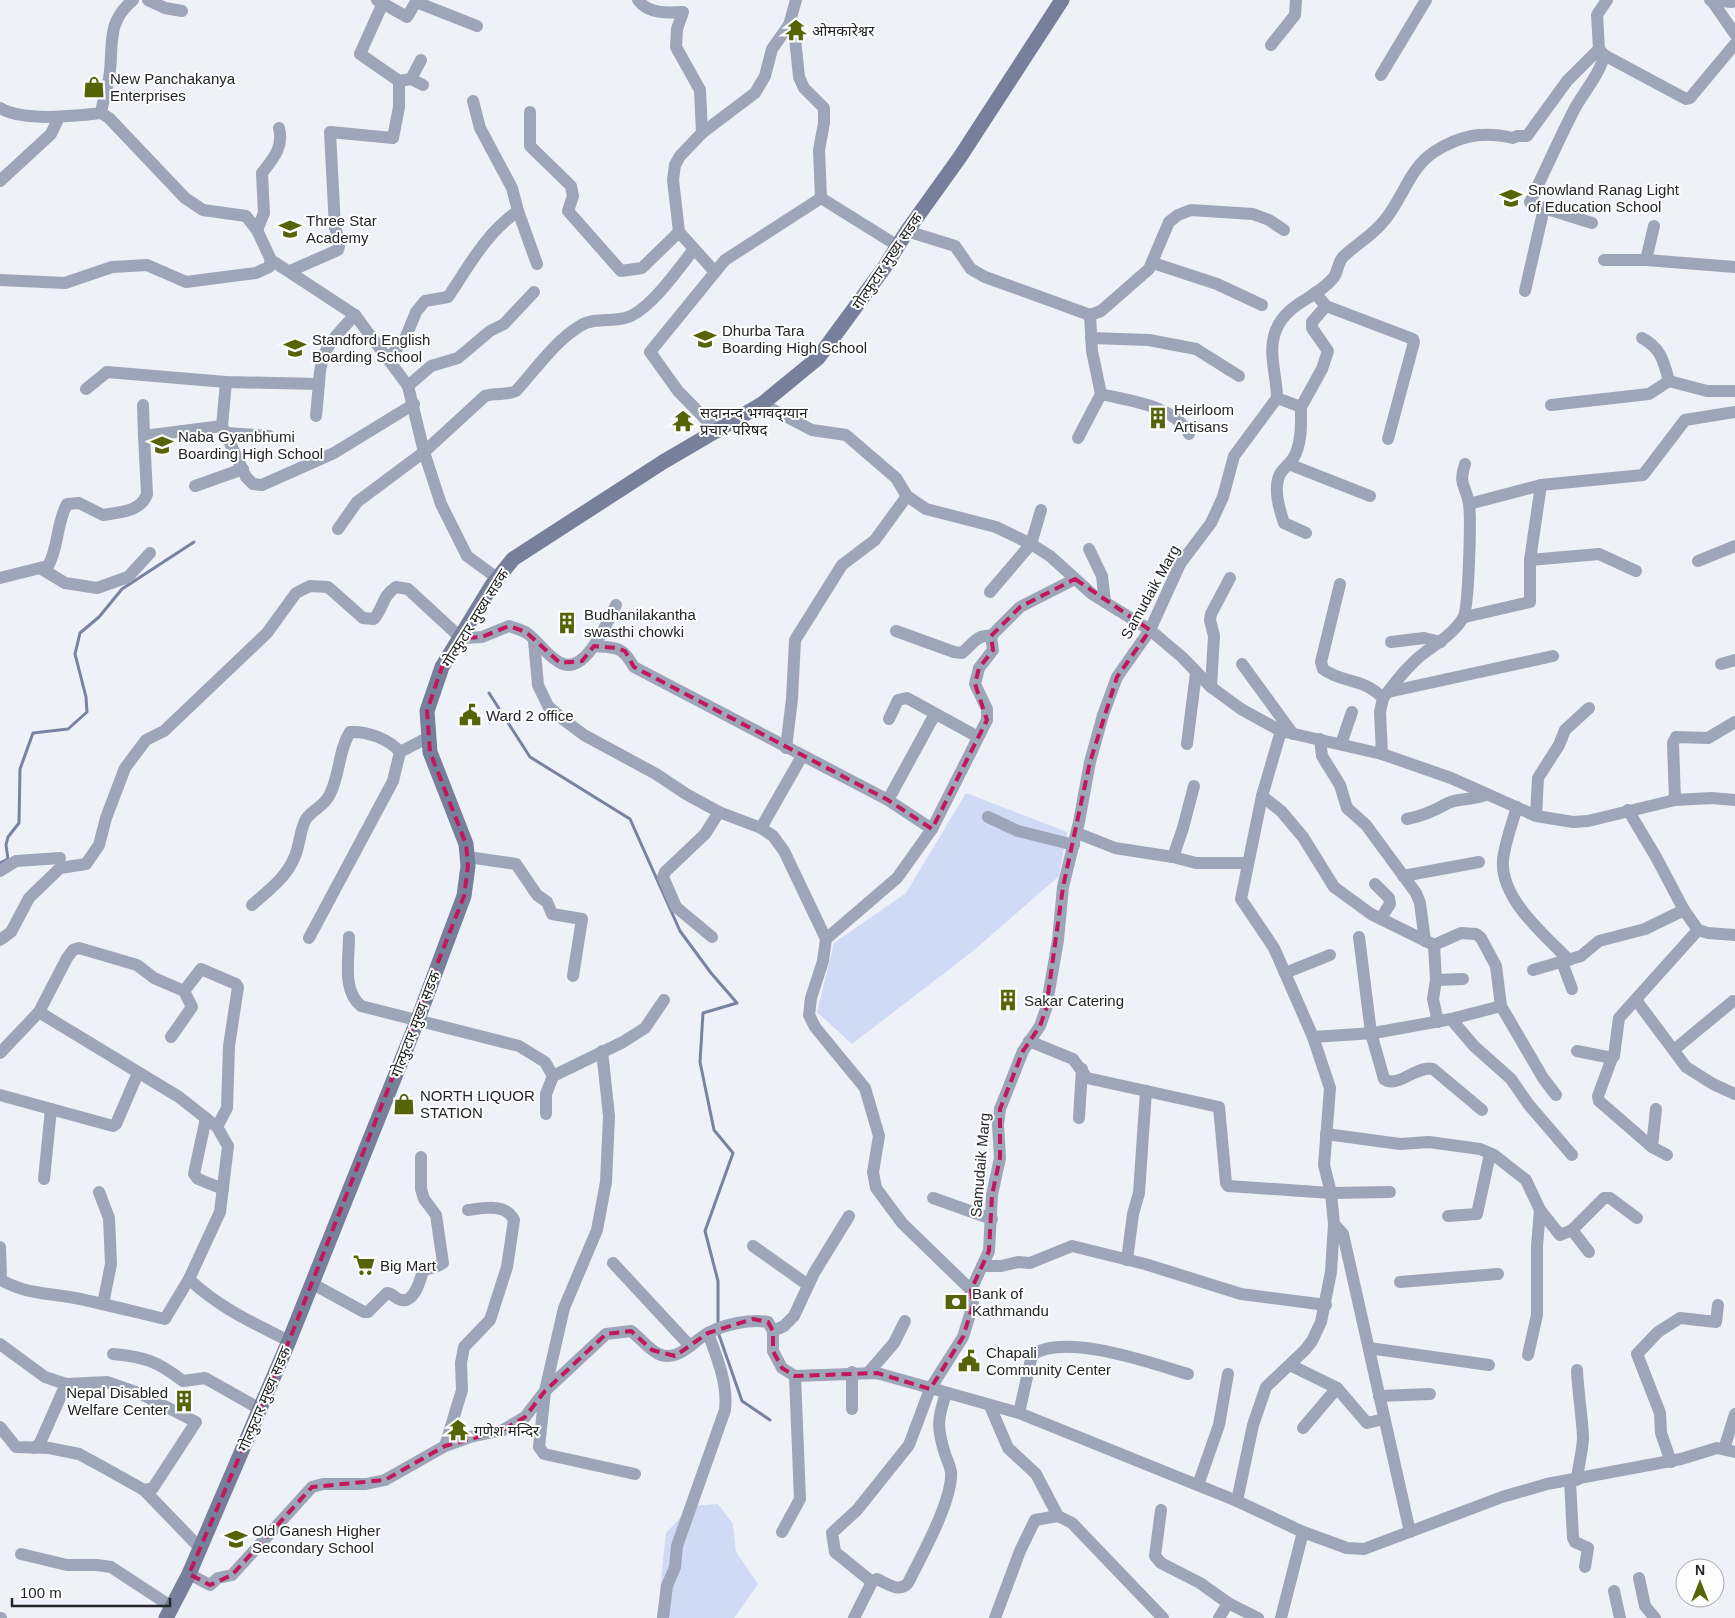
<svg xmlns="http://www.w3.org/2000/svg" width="1735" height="1618" font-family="Helvetica,'Noto Sans Devanagari',sans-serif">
  <rect width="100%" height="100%" fill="#eef1f7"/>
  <g fill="#cfdaf5">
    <polygon points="966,793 1067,832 1059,876 973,951 852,1044 817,1012 834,943 906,893"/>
    <polygon points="718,1504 733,1524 736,1552 758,1584 734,1618 657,1618 666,1533 691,1506"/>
  </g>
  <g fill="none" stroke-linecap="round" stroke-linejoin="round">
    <g stroke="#7783a1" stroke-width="3">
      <polyline points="489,693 530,757 630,819 680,931 711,973 737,1003 703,1013 700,1062 714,1130 733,1153 705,1231 718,1281 718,1326"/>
      <polyline points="0,863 8,859 6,845 8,837 19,823 20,769 33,733 68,729 87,712 86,697 75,654 80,633 99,617 122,589 194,542"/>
      <polyline points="719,1335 742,1401 770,1420"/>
    </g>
    <g stroke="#9da5b8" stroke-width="12">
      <polyline points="148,0 165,8 182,11"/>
      <polyline points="377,0 407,17 416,2 477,26"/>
      <path d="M638 0C648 14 668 13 683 12L677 29 676 47 700 90 702 133 680 156 675 165 673 180 679 232 715 272"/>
      <polyline points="1710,0 1732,2"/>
      <polyline points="1712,1 1735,34"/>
      <polyline points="1271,45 1295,15 1296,0"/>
      <polyline points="1599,49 1604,55 1686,99 1690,98 1735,44"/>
      <polyline points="1381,75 1426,0"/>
      <polyline points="411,79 423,85"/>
      <polyline points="399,81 411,79 421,60"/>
      <path d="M0 108C23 122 75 116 101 113 103 99 109 85 110 71 113 42 107 22 133 0"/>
      <polyline points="530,112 530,146 571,186 573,196 568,211 621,271 642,268 679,232"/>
      <polyline points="702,133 755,93 765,76 772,49 789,25"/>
      <polyline points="0,181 51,134 59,117"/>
      <polyline points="821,198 898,246"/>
      <path d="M1544 208 1532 205 1530 202C1545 171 1559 139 1575 108 1584 92 1601 72 1604 55"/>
      <polyline points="518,211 537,264"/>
      <path d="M257 230 264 213 262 173C273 159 284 147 279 128"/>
      <polyline points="907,231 955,246 971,269 985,277 1090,315 1101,311 1149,269 1169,222 1178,215 1191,210 1253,214 1269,220 1284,230"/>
      <polyline points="1604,260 1646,260 1735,267"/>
      <polyline points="1646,260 1654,226"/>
      <polyline points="1153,263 1217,284 1262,305"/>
      <polyline points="290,271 338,250 340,242 335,228 330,132 393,138 399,107 399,81 360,54 382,5"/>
      <polyline points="0,280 65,283 112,267 147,265 186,282 256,273 269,267 271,260"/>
      <polyline points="1525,291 1544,208 1592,223"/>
      <polyline points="1315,293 1326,306 1413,339 1414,342 1388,439"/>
      <polyline points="355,315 408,386 424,452 441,504 467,556 497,578"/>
      <polyline points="1091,338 1149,340 1196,349 1239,376"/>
      <path d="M1642 338C1661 348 1664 362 1669 381"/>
      <path d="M388 359 405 339 416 312 425 301 448 297C469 266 486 233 518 211L512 188 480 128 473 101"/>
      <polyline points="408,386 431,366 458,358 490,331 504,324 534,292"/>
      <path d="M86 389 107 372 226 382 319 384C320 349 332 340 355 315L271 260 257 230 246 216 203 210 185 198 109 118 101 113"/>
      <path d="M1101 394C1130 401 1174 405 1189 434"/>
      <path d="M1277 398 1301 407C1301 422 1302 438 1296 453 1292 463 1285 466 1280 474 1273 488 1279 508 1284 523L1306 533"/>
      <polyline points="762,404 812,430 846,435 896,478 907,496 926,509 996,527 1031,544 1050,556 1092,594 1150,630 1182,657 1211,687 1241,709 1281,731 1382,754 1451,778 1536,816 1573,822 1588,821 1675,800 1712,798 1735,800"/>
      <polyline points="143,405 144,436 222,426 226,382"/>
      <polyline points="1551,405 1649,394 1669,381 1707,391 1735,391"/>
      <polyline points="1301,407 1322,369 1328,351 1312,328 1312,322 1326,306"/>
      <polyline points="316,416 319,384"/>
      <polyline points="222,426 246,477 253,484 262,485 334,453 414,404"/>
      <polyline points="718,432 678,391 650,352 725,260 821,198 819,150 824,123 824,108 804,88 799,77 795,38 789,25 796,0"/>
      <polyline points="227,433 269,436"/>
      <polyline points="1078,438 1101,394 1092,351 1090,315"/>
      <polyline points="1291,465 1370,496"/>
      <polyline points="195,486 243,469"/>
      <polyline points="1469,504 1541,485 1643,475 1685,420 1735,412"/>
      <path d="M338 529 357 502 424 452 485 396C496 392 506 396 516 391 536 369 555 341 580 326 594 317 611 322 625 318 649 312 679 268 694 249"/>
      <polyline points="1089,549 1102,576 1105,602"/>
      <polyline points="1530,560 1599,554 1636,571"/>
      <polyline points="1698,561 1735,546"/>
      <polyline points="40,568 65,583 97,588 128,577 150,553"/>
      <path d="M0 578 48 566C59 547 56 524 67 504L79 503 103 515C120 512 141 512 147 494L144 436"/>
      <path d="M1340 584 1321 662 1323 669C1343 684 1362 677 1383 698L1380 712 1382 754"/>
      <polyline points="990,592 1031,544 1041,510"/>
      <polyline points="1465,617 1530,602 1530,560 1541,485"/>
      <polyline points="991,636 1020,607 1075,579"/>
      <polyline points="534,641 538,685 548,706 564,720 584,735 656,774 686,794 719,812 761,828 773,836 784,851 826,939 823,961 811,998 809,1015 815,1027 865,1088 879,1136 873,1172 876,1188 902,1223 971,1290"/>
      <polyline points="1391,642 1424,638 1441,642"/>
      <path d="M594 646C618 648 622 646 634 667L888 800 932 829"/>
      <polyline points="1242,664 1293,734"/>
      <polyline points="1721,664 1735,660"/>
      <polyline points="1211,687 1214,636 1210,620 1211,614 1230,578"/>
      <polyline points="1388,692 1553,656"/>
      <path d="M1383 698C1395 683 1408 665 1424 653 1438 643 1454 633 1463 618 1469 609 1471 517 1469 504 1466 484 1458 487 1465 464"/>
      <polyline points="889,719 898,700 907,698 978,737"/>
      <polyline points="1320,739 1322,756 1340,785 1347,808 1366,825 1416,893 1420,903 1425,941"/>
      <polyline points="1187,744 1196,673"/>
      <polyline points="1341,744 1352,712"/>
      <polyline points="786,748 792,699 795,640 842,565 875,540 907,496"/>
      <polyline points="1262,796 1281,811 1303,837 1334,887 1371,914 1434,945 1436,980 1433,999 1438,1022"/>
      <polyline points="888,800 935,714"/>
      <polyline points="1675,800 1673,743 1676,737 1708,738 1735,722"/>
      <path d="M1517 807C1512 824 1505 842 1503 860 1500 898 1544 935 1569 960"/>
      <polyline points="1628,810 1656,857 1684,910 1698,930 1708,933 1735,935"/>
      <polyline points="1536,816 1538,778 1559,745 1565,730 1589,708"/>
      <polyline points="988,817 1018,831 1074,845"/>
      <path d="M1407 819C1423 816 1434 811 1448 803 1461 797 1475 801 1487 794"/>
      <polyline points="761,828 802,756"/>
      <polyline points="1077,833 1115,848 1173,857 1196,863 1247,863"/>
      <polyline points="468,857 516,864 537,895 547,902 552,914 582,919 573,976"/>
      <polyline points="1173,857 1183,828 1194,786"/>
      <polyline points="0,871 16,861 60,858"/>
      <polyline points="1403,876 1479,862"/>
      <polyline points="1375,884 1389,898 1390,904 1381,918"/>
      <path d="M252 905C269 890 287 877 295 856 300 844 300 829 306 819 313 809 325 806 330 794 340 775 338 751 350 732 367 731 389 739 400 752"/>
      <path d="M349 937C349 959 342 991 361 1006L519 1046 545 1062 553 1076"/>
      <polyline points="712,937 676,907 663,877 665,872 705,834 719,812"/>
      <path d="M1359 937 1371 1033 1384 1079C1398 1089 1416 1065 1433 1069L1482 1110"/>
      <polyline points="309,938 393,781 400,752 429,737"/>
      <path d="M826 939 897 878 932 829 987 720V709L975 684 979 668 993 650 991 636C977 634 972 645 962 653L954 652 896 631"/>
      <path d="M0 940 11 932 29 898 60 868 86 864 99 845 106 818 125 768 146 740 164 731 267 633 296 593 310 586 328 587 363 618 374 619C384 607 382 596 396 587L408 589 461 638 482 637 509 626C514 628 522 630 527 633 538 641 546 655 559 662 585 678 607 622 616 605"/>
      <polyline points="1434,945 1461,933 1476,934 1481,938 1496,966 1501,1006 1543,1078 1556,1095"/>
      <polyline points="1562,962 1572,989"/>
      <polyline points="1533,970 1581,956 1599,941 1645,929 1684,910"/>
      <polyline points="1285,973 1330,955"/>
      <polyline points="1436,980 1463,979"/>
      <polyline points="184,991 201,969 236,984 238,987 229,1046 227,1108 217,1127"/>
      <polyline points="1636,1000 1686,1067 1713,1084 1735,1094"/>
      <polyline points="1451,1019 1501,1006"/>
      <polyline points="1313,1037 1374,1033 1451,1019 1474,1046 1511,1079 1529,1105 1572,1155"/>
      <polyline points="1029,1041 1073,1059 1087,1078 1219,1107 1226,1183 1228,1186 1331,1193 1390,1192"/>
      <polyline points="1675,1049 1733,1001"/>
      <polyline points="602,1051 609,1116 606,1182 597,1230 564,1308 545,1391 539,1447 544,1454 635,1474"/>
      <polyline points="1577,1051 1607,1057 1614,1056 1619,1018 1698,930"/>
      <polyline points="0,1053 39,1012 67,958 73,950 79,948 137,965 154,978 184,991 192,1007 171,1037"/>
      <polyline points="1612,1058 1598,1096 1599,1101 1652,1147"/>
      <polyline points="0,1095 113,1126 116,1124 138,1073"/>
      <polyline points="1656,1109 1652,1147 1667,1155"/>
      <polyline points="546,1114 546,1094 553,1076 623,1042 645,1028 664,1000"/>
      <polyline points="206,1118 194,1174 198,1179 223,1189"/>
      <polyline points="1079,1118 1082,1069"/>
      <polyline points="1326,1134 1400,1144 1429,1142 1480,1149 1494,1155 1526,1180 1540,1210 1537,1246 1537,1315 1528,1355"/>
      <polyline points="44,1179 51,1109"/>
      <polyline points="99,1192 109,1218 111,1264 103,1304"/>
      <polyline points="933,1198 992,1219"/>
      <polyline points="1540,1210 1560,1235 1572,1230 1604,1198 1610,1198 1637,1218"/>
      <polyline points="1448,1216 1477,1214 1490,1154"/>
      <polyline points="1334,1224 1343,1234 1410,1532"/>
      <polyline points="1572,1230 1589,1252"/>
      <polyline points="753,1246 808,1285"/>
      <path d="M0 1247 1 1280C25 1294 49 1293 75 1298 105 1304 135 1312 165 1319L189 1279 220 1212 228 1146 217 1127 179 1097 39 1012"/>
      <polyline points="1127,1260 1133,1214 1139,1193 1146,1091"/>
      <polyline points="613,1263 690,1346"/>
      <polyline points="982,1266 1001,1266 1018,1262 1030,1263 1072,1246 1145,1264 1241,1294 1326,1305"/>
      <path d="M189 1279C218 1307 253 1323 289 1341"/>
      <polyline points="1400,1282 1498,1274"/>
      <path d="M311 1283 364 1312H368L387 1293C393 1293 395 1299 401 1300 415 1303 420 1280 423 1271 429 1267 437 1268 443 1263L436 1215 424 1199 421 1189V1157"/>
      <polyline points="773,1331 784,1326 794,1316 814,1273 849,1216"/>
      <polyline points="0,1344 45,1377 66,1384 40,1443 34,1448"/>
      <polyline points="1369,1348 1489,1365"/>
      <path d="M113 1354C145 1357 157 1361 183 1381L205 1378 260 1409"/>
      <polyline points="1290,1365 1337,1388 1367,1423 1384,1419"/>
      <path d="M1577 1370C1578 1393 1582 1415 1583 1437 1583 1450 1578 1466 1577 1480"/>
      <polyline points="852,1372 852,1409"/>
      <polyline points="869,1372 894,1343 905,1321"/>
      <polyline points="66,1384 107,1382 141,1394 196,1422 153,1488 144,1490"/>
      <polyline points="1379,1396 1430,1394"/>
      <polyline points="990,1406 1008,1448 1036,1474 1058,1516 1072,1523 1163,1618"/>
      <path d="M1019 1413 1032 1355C1065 1332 1151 1363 1188 1374"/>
      <polyline points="0,1427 16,1447 49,1448 79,1454 103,1467 144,1490 200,1548"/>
      <polyline points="1303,1428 1337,1388"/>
      <path d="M445 1446 462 1390 461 1363 464 1347 490 1320 507 1267 514 1220C506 1203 484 1208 468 1210"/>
      <polyline points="1724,1449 1735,1414"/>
      <polyline points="1671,1462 1661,1433 1660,1413 1637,1354 1658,1332 1680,1318 1716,1322 1718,1305"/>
      <polyline points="1570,1481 1573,1538 1575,1542 1588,1548 1585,1567"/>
      <polyline points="1198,1485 1219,1425 1228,1374"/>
      <polyline points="1237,1501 1253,1425 1266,1387 1305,1350 1312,1341 1321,1322 1331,1272 1334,1224 1331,1193 1324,1165 1330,1088 1313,1037 1274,948 1241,899 1262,796 1281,731"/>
      <polyline points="1161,1510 1155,1556 1161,1563 1200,1583 1228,1603 1258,1618"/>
      <polyline points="782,1532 800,1499 795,1376"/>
      <polyline points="21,1554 67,1565 97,1565 111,1567 172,1607"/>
      <path d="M189 1574 210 1585 218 1578 232 1575 312 1487 323 1484H366L385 1480 445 1446 470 1437 503 1430 525 1417 545 1391 606 1334 631 1331C641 1338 649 1351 661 1355 680 1361 693 1341 708 1333 725 1324 750 1319 768 1322L773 1331V1351L782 1368 795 1376 877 1373 1019 1413 1237 1501 1303 1532 1347 1548 1364 1549 1502 1497 1547 1484 1681 1459 1717 1448 1735 1452"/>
      <polyline points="1639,1578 1645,1606 1655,1618"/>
      <path d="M872 1582 835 1552 832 1533 857 1510 909 1445 930 1389 963 1337 973 1305 971 1290 989 1251 992 1195 1000 1158 998 1125 1000 1109 1023 1051 1040 1026 1046 1009 1058 940 1063 887 1079 822 1090 762 1103 715 1117 677 1150 630 1180 564 1211 523 1223 497 1234 456 1277 398C1277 376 1267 352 1276 330 1287 302 1318 298 1334 277 1338 271 1338 262 1343 257 1356 244 1372 236 1383 222 1402 201 1409 168 1434 152 1460 135 1483 131 1513 138L1517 136H1527L1567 81 1599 49 1597 15 1607 0"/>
      <polyline points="1614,1591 1620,1618"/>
      <polyline points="0,1618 1,1618"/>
      <path d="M663 1618 667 1586 675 1567 677 1546 725 1410C728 1383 717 1358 708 1333"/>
      <path d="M854 1618 872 1582 877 1579C888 1584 899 1593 908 1583 921 1557 953 1500 951 1472 950 1466 947 1459 945 1454 937 1428 937 1419 946 1394"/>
      <polyline points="995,1618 1020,1551 1035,1520 1058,1516"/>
      <polyline points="1219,1618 1228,1603"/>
      <polyline points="1281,1618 1303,1532"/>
    </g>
    <polyline stroke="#76809b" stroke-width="15" points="166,1618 189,1574 289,1341 418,1019 464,896 468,866 466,844 430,752 427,711 442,667 492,585 513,559 663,462 762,404 818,358 884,268 907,231 960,157 1062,0"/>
  </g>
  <path fill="none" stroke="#c2185b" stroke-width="4" stroke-dasharray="10 6" stroke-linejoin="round" d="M1075 579 1150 630 1117 677 1090 762 1063 887 1046 1009 1040 1026 1023 1051 1000 1109V1158L992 1195 989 1251 971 1290 973 1305 963 1337 930 1389 877 1373 795 1376 782 1368 773 1351V1331L768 1322 753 1319 708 1333 675 1356 652 1350 631 1331 606 1334 545 1391 525 1417 503 1430 445 1446 385 1480 312 1487 232 1575 210 1585 189 1574 289 1341 464 896 468 866 466 844 430 752 427 711 442 667 461 638 482 637 509 626 526 632 560 663 582 661 594 646 617 648 625 651 634 667 888 800 932 829 987 720 975 684 979 668 993 650 991 636 1020 607Z"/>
  <defs>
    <g id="temple-bare" transform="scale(1.725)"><path d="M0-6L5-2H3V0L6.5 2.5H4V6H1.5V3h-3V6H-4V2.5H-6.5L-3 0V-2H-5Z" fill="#566306" stroke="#fefefe" stroke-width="2.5" paint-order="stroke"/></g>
    <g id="shop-bare" transform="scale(1.725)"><path d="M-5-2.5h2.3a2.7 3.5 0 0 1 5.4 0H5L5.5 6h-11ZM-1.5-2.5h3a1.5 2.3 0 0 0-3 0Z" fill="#566306" stroke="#fefefe" stroke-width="2.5" paint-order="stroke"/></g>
    <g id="school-bare" transform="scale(1.725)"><path d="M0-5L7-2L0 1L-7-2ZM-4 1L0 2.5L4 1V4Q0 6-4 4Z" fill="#566306" stroke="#fefefe" stroke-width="2.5" paint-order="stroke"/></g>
    <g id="building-bare" transform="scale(1.725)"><path d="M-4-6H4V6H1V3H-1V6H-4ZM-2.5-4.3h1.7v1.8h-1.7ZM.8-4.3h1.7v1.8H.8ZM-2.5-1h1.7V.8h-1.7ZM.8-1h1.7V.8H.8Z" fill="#566306" stroke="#fefefe" stroke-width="2.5" paint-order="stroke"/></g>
    <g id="civic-bare" transform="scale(1.725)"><path d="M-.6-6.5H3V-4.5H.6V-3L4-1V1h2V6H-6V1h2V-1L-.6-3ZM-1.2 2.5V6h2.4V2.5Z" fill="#566306" stroke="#fefefe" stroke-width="2.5" paint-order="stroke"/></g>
    <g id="supermarket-bare" transform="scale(1.725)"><path d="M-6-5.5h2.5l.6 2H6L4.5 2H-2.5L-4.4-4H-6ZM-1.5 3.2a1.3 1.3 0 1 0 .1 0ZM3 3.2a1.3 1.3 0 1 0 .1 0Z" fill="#566306" stroke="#fefefe" stroke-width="2.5" paint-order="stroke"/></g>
    <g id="bank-bare" transform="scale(1.725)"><path d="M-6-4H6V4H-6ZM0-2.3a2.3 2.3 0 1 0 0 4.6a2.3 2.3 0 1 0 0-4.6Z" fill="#566306" stroke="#fefefe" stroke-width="2.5" paint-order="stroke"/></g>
  </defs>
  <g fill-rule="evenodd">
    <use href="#temple-bare" x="796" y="30"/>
    <use href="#shop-bare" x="94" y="87"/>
    <use href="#school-bare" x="1511" y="198"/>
    <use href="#school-bare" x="290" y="229"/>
    <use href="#school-bare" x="705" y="339"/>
    <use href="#school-bare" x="295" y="348"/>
    <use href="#building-bare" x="1158" y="418"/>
    <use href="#temple-bare" x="683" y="421"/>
    <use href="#school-bare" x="162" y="445"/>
    <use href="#building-bare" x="567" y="623"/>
    <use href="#civic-bare" x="470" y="715"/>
    <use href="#building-bare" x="1008" y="1000"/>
    <use href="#shop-bare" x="404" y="1104"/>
    <use href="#supermarket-bare" x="364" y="1265"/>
    <use href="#bank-bare" x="956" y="1302"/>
    <use href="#civic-bare" x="969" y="1361"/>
    <use href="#building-bare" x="184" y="1401"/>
    <use href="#temple-bare" x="458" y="1430"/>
    <use href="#school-bare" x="236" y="1539"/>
  </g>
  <g text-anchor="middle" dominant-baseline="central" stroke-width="4" stroke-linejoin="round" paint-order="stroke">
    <g font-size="15" fill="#242527" stroke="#fefefe" text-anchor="start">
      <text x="812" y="30">ओमकारेश्वर</text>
      <text x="110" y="78">New Panchakanya<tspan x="110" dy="17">Enterprises</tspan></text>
      <text x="1528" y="189">Snowland Ranag Light<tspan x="1528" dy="17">of Education School</tspan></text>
      <text x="306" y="220">Three Star<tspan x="306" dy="17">Academy</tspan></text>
      <text x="722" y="330">Dhurba Tara<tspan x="722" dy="17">Boarding High School</tspan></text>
      <text x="312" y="339">Standford English<tspan x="312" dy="17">Boarding School</tspan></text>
      <text x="1174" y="409">Heirloom<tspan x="1174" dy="17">Artisans</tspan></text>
      <text x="700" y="412">सदानन्द भगवद्ग्यान<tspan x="700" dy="17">प्रचार परिषद</tspan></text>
      <text x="178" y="436">Naba Gyanbhumi<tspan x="178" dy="17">Boarding High School</tspan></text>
      <text x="584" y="614">Budhanilakantha<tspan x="584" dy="17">swasthi chowki</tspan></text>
      <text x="486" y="715">Ward 2 office</text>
      <text x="1024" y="1000">Sakar Catering</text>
      <text x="420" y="1095">NORTH LIQUOR<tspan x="420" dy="17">STATION</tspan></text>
      <text x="380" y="1265">Big Mart</text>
      <text x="972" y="1293">Bank of<tspan x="972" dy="17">Kathmandu</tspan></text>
      <text x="986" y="1352">Chapali<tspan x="986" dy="17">Community Center</tspan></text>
      <text x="168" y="1392" text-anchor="end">Nepal Disabled<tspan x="168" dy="17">Welfare Center</tspan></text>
      <text x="474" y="1430">गणेश मन्दिर</text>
      <text x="252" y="1530">Old Ganesh Higher<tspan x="252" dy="17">Secondary School</tspan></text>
    </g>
    <g font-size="15" fill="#242527" stroke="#fefefe">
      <text transform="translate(887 261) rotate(-56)">गोल्फुटार मुख्य सडक</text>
      <text transform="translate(1150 592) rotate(-61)">Samudaik Marg</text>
      <text transform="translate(475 618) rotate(-58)">गोल्फुटार मुख्य सडक</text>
      <text transform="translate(415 1024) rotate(-69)">गोल्फुटार मुख्य सडक</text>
      <text transform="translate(980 1165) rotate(-85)">Samudaik Marg</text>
      <text transform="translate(264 1399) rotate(-67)">गोल्फुटार मुख्य सडक</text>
    </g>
  </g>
  <g transform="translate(1700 1583)"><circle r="24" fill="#fefefe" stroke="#a7a7a8"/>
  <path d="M0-4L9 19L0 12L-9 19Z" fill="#566306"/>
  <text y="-8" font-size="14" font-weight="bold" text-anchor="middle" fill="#242527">N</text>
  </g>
  <path d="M12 1598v8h158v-8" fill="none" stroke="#242527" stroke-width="2.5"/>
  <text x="20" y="1598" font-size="15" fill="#242527" stroke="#fefefe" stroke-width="4" paint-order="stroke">100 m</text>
</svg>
